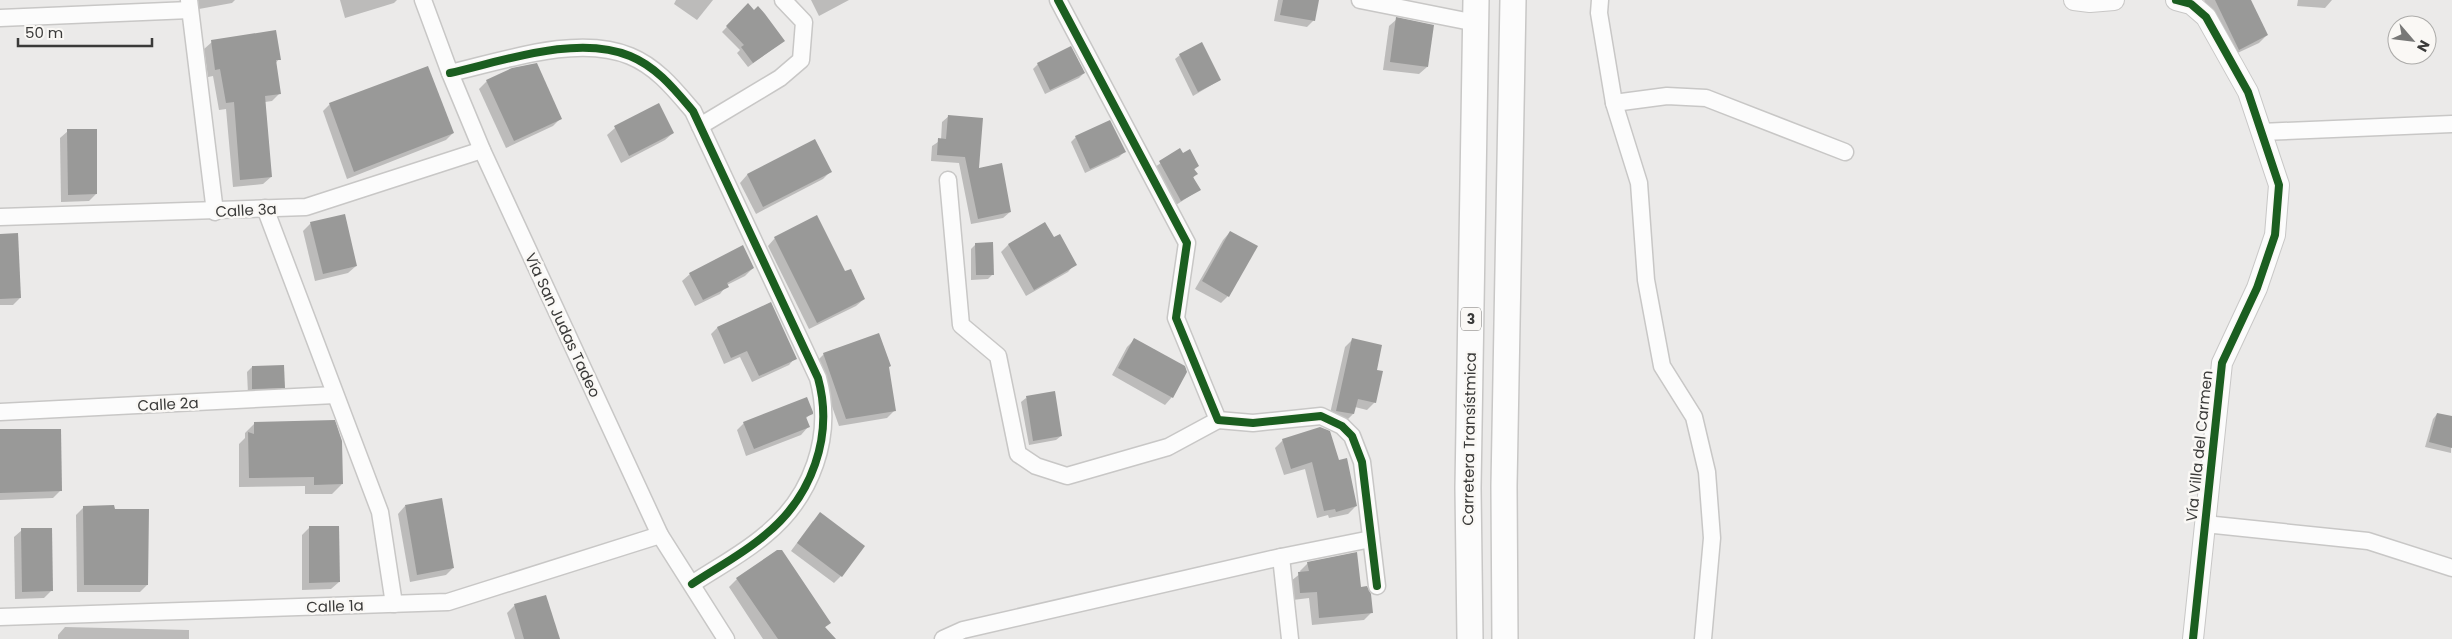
<svg xmlns="http://www.w3.org/2000/svg" width="2452" height="639" font-family="Poppins,sans-serif">
  <rect width="100%" height="100%" fill="#ebeae9"/>
  <g fill="#0003">
    <polygon points="198,0 235,0 232,3 199,9"/>
    <polygon points="340,0 397,0 394,3 345,18"/>
    <polygon points="676,0 713,0 697,20 674,4"/>
    <polygon points="811,0 849,0 819,16"/>
    <polygon points="1278,0 1318,0 1314,20 1307,27 1274,21"/>
    <polygon points="2204,0 2250,0 2267,35 2259,43 2231,56"/>
    <polygon points="2298,0 2332,0 2325,8 2297,6"/>
    <polygon points="748,5 778,45 748,67 737,53 740,50 722,32"/>
    <polygon points="1397,19 1427,67 1419,74 1383,70 1389,26"/>
    <polygon points="212,42 279,59 275,64 280,93 272,101 265,102 271,177 263,184 233,187 226,109 219,110 213,76 208,77 204,49"/>
    <polygon points="1180,55 1220,80 1193,96 1175,59"/>
    <polygon points="1038,64 1084,73 1079,78 1045,94 1033,69"/>
    <polygon points="487,81 561,118 553,126 506,148 479,89"/>
    <polygon points="330,104 453,133 446,140 347,179 323,111"/>
    <polygon points="659,104 673,133 665,140 621,163 607,135 615,128"/>
    <polygon points="949,116 977,170 1010,212 1003,218 971,224 959,163 931,161 932,146 941,140 942,122"/>
    <polygon points="68,131 96,194 89,201 61,202 60,138"/>
    <polygon points="1076,137 1124,152 1119,157 1085,173 1071,142"/>
    <polygon points="815,140 830,172 823,179 756,214 740,183 747,175"/>
    <polygon points="1180,150 1183,155 1198,166 1194,170 1196,174 1193,178 1199,190 1176,205 1155,167"/>
    <polygon points="311,223 356,266 348,273 315,281 303,231"/>
    <polygon points="1044,224 1054,239 1075,264 1068,272 1026,296 1001,252 1008,245"/>
    <polygon points="1230,232 1228,296 1221,303 1195,289 1223,240"/>
    <polygon points="0,235 20,298 13,305 0,305"/>
    <polygon points="775,238 844,273 864,299 856,306 809,329 768,246"/>
    <polygon points="976,244 993,274 988,279 971,280 971,249"/>
    <polygon points="753,268 745,276 727,285 720,294 695,306 682,281 690,274"/>
    <polygon points="770,303 795,358 789,365 752,382 740,357 724,364 711,334 717,328"/>
    <polygon points="1134,340 1172,397 1165,405 1112,375 1127,347"/>
    <polygon points="1352,340 1375,371 1375,402 1367,410 1355,407 1353,414 1346,421 1329,418 1345,347"/>
    <polygon points="824,354 888,367 894,411 887,418 839,426 816,362"/>
    <polygon points="252,367 283,387 278,392 248,394 247,372"/>
    <polygon points="1026,398 1061,436 1056,440 1029,445 1021,402"/>
    <polygon points="812,413 805,419 808,427 801,435 746,456 737,430 744,423"/>
    <polygon points="2437,414 2452,418 2451,453 2425,447 2433,419"/>
    <polygon points="255,423 342,484 332,494 305,494 305,486 239,487 239,444 245,438 245,433"/>
    <polygon points="1320,428 1356,506 1348,514 1329,518 1328,515 1317,518 1305,469 1284,475 1275,448 1283,440"/>
    <polygon points="0,430 60,491 53,498 0,500"/>
    <polygon points="405,506 453,568 446,575 410,582 398,514"/>
    <polygon points="84,507 147,585 140,592 77,592 76,515"/>
    <polygon points="813,521 841,576 834,583 791,551"/>
    <polygon points="309,528 339,582 331,589 302,590 302,535"/>
    <polygon points="22,530 51,591 44,598 15,599 14,537"/>
    <polygon points="1308,563 1360,588 1372,612 1364,620 1312,625 1309,598 1293,600 1291,581 1301,573 1300,571"/>
    <polygon points="737,579 830,623 824,628 834,639 763,639 729,587"/>
    <polygon points="515,605 557,639 515,639 507,613"/>
    <polygon points="65,627 189,630 189,639 58,639 58,635"/>
  </g>
  <g fill="#999998">
    <polygon points="1283,0 1319,0 1315,21 1280,15"/>
    <polygon points="2215,0 2251,0 2268,35 2239,50"/>
    <polygon points="748,3 754,10 758,6 765,14 785,41 753,63 741,47 744,45 726,26"/>
    <polygon points="1396,17 1434,25 1428,67 1390,62"/>
    <polygon points="276,30 281,60 276,60 281,94 265,96 272,177 240,180 234,102 226,103 220,69 215,70 211,40"/>
    <polygon points="1202,42 1221,80 1198,92 1179,54"/>
    <polygon points="1071,46 1085,73 1050,90 1037,63"/>
    <polygon points="537,63 562,119 514,141 486,80 512,68"/>
    <polygon points="428,66 454,133 354,172 329,103"/>
    <polygon points="659,103 674,133 629,156 614,126"/>
    <polygon points="948,115 983,118 979,168 1002,163 1011,212 978,219 965,157 937,155 938,138 946,139"/>
    <polygon points="1110,120 1126,152 1090,169 1075,136"/>
    <polygon points="67,129 97,129 97,194 68,195"/>
    <polygon points="815,139 832,172 763,207 747,174"/>
    <polygon points="1180,148 1183,153 1190,149 1199,166 1194,169 1198,174 1193,177 1201,190 1181,201 1159,161"/>
    <polygon points="345,214 357,266 323,274 310,222"/>
    <polygon points="817,215 845,271 851,269 865,299 817,323 774,237"/>
    <polygon points="1045,222 1054,237 1060,234 1077,265 1034,290 1008,244"/>
    <polygon points="1230,231 1258,246 1229,297 1202,281"/>
    <polygon points="18,233 21,298 0,299 0,234"/>
    <polygon points="993,242 994,275 976,275 975,243"/>
    <polygon points="743,245 754,268 727,283 729,287 703,300 689,273"/>
    <polygon points="771,302 797,359 759,376 747,351 731,358 717,327"/>
    <polygon points="879,333 891,366 889,367 896,411 846,419 823,353"/>
    <polygon points="1134,338 1185,366 1187,372 1173,398 1118,368"/>
    <polygon points="1352,338 1382,345 1377,370 1383,371 1376,403 1358,399 1354,414 1336,411"/>
    <polygon points="284,365 285,388 252,389 252,366"/>
    <polygon points="1055,391 1062,436 1033,441 1026,396"/>
    <polygon points="807,397 813,412 813,414 806,417 810,427 754,449 743,422"/>
    <polygon points="2437,413 2452,416 2452,448 2429,442"/>
    <polygon points="335,420 342,441 343,484 314,485 314,477 249,478 248,432 254,434 254,422"/>
    <polygon points="1320,427 1330,431 1339,460 1347,458 1357,506 1336,512 1335,509 1324,511 1312,462 1291,469 1282,439"/>
    <polygon points="0,429 61,429 62,491 0,493"/>
    <polygon points="442,498 454,568 417,575 405,505"/>
    <polygon points="114,505 115,509 149,509 148,585 84,585 83,506"/>
    <polygon points="820,512 865,546 842,577 797,543"/>
    <polygon points="309,526 339,526 340,582 309,583"/>
    <polygon points="21,528 52,528 53,591 22,592"/>
    <polygon points="777,550 782,550 831,623 825,627 836,639 778,639 736,578"/>
    <polygon points="1357,552 1361,587 1367,586 1371,594 1373,613 1319,618 1317,592 1300,593 1298,572 1309,571 1307,562"/>
    <polygon points="546,595 560,639 524,639 514,604"/>
  </g>
  <g fill="none" stroke-linecap="round" stroke-linejoin="round">
    <g stroke="#c8c7c6" stroke-width="19">
      <g id="minor">
        <polyline points="189,0 215,212"/>
        <polyline points="423,0 450,73 482,150 660,535 726,639"/>
        <polyline points="1058,0 1187,243 1176,318 1218,420 1253,423 1321,416 1342,426 1352,436 1362,462 1377,586"/>
        <polyline points="1360,0 1476,23"/>
        <polyline points="1600,0 1599,13 1614,103 1639,183 1646,280 1662,366 1694,417 1707,472 1712,538 1703,639"/>
        <polyline points="0,18 190,10"/>
        <path d="M450 73C503 61 578 34 630 56 657 67 675 90 693 111L818 378C834 436 812 497 765 535 743 554 716 568 692 584"/>
        <polyline points="1614,103 1667,96 1706,98 1845,152"/>
        <polyline points="700,126 780,78 801,60 804,22 783,0"/>
        <polyline points="2261,132 2452,124"/>
        <polyline points="948,180 961,325 998,356 1018,454 1036,466 1067,476 1168,447 1218,420"/>
        <polyline points="265,208 380,512 394,604"/>
        <polyline points="0,217 306,207 482,150"/>
        <polyline points="0,412 335,395"/>
        <polyline points="2205,524 2368,541 2452,568"/>
        <polyline points="1281,557 1290,639"/>
        <polyline points="0,617 448,602 660,535"/>
        <polyline points="943,639 963,630 1281,557 1371,539"/>
      </g>
    </g>
    <g stroke="#c8c7c6" stroke-width="22">
      <g id="tertiary">
        <polyline points="2074,0 2090,2 2114,0"/>
        <polyline points="2176,0 2191,4 2206,17 2248,92 2279,185 2275,235 2257,288 2222,363 2193,639"/>
      </g>
    </g>
    <g stroke="#c8c7c6" stroke-width="28">
      <g id="primary">
        <polyline points="1470,639 1468,488 1476,0"/>
        <polyline points="1505,639 1504,486 1513,0"/>
      </g>
    </g>
    <use href="#minor" stroke="#fcfcfc" stroke-width="16"/>
    <use href="#tertiary" stroke="#fcfcfc" stroke-width="20"/>
    <use href="#primary" stroke="#fcfcfc" stroke-width="25"/>
    <g stroke="#faf8f5" stroke-width="11">
      <g id="cycleway">
        <polyline points="1058,0 1187,243 1176,318 1218,420 1253,423 1321,416 1342,426 1352,436 1362,462 1377,586"/>
        <polyline points="2176,0 2191,4 2206,17 2248,92 2279,185 2275,235 2257,288 2222,363 2193,639"/>
        <path d="M450 73C503 61 578 34 630 56 657 67 675 90 693 111L818 378C834 436 812 497 765 535 743 554 716 568 692 584"/>
      </g>
    </g>
    <use href="#cycleway" stroke="#1b5e20" stroke-width="8"/>
  </g>
  <g text-anchor="middle" dominant-baseline="central" stroke-width="5" stroke-linejoin="round" paint-order="stroke">
    <rect fill="#faf8f5" stroke="#747371" stroke-width="1" x="1461" y="307.5" width="20" height="23" rx="4"/>
    <g font-size="14" font-weight="bold" fill="#3a3a39">
      <text x="1471" y="319">3</text>
    </g>
    <g font-size="15" fill="#3a3a39" stroke="#faf8f5">
      <text transform="translate(246 210) rotate(-3)">Calle 3a</text>
      <text transform="translate(563 325) rotate(65)">Vía San Judas Tadeo</text>
      <text transform="translate(168 404) rotate(-3)">Calle 2a</text>
      <text transform="translate(1469 439) rotate(-89)">Carretera Transístmica</text>
      <text transform="translate(2199 446) rotate(-84)">Vía Villa del Carmen</text>
      <text transform="translate(335 606) rotate(-2)">Calle 1a</text>
    </g>
  </g>
  <g transform="translate(2412 40) rotate(118)"><circle r="24" fill="#faf8f5" stroke="#adacaa"/>
  <path d="M0-4L9 19L0 12L-9 19Z" fill="#787877"/>
  <text y="-8" font-size="14" font-weight="bold" text-anchor="middle" fill="#3a3a39">N</text>
  </g>
  <path d="M18 38v8h134v-8" fill="none" stroke="#3a3a39" stroke-width="2.5"/>
  <text x="25" y="38" font-size="15" fill="#3a3a39" stroke="#faf8f5" stroke-width="4" paint-order="stroke">50 m</text>
</svg>
